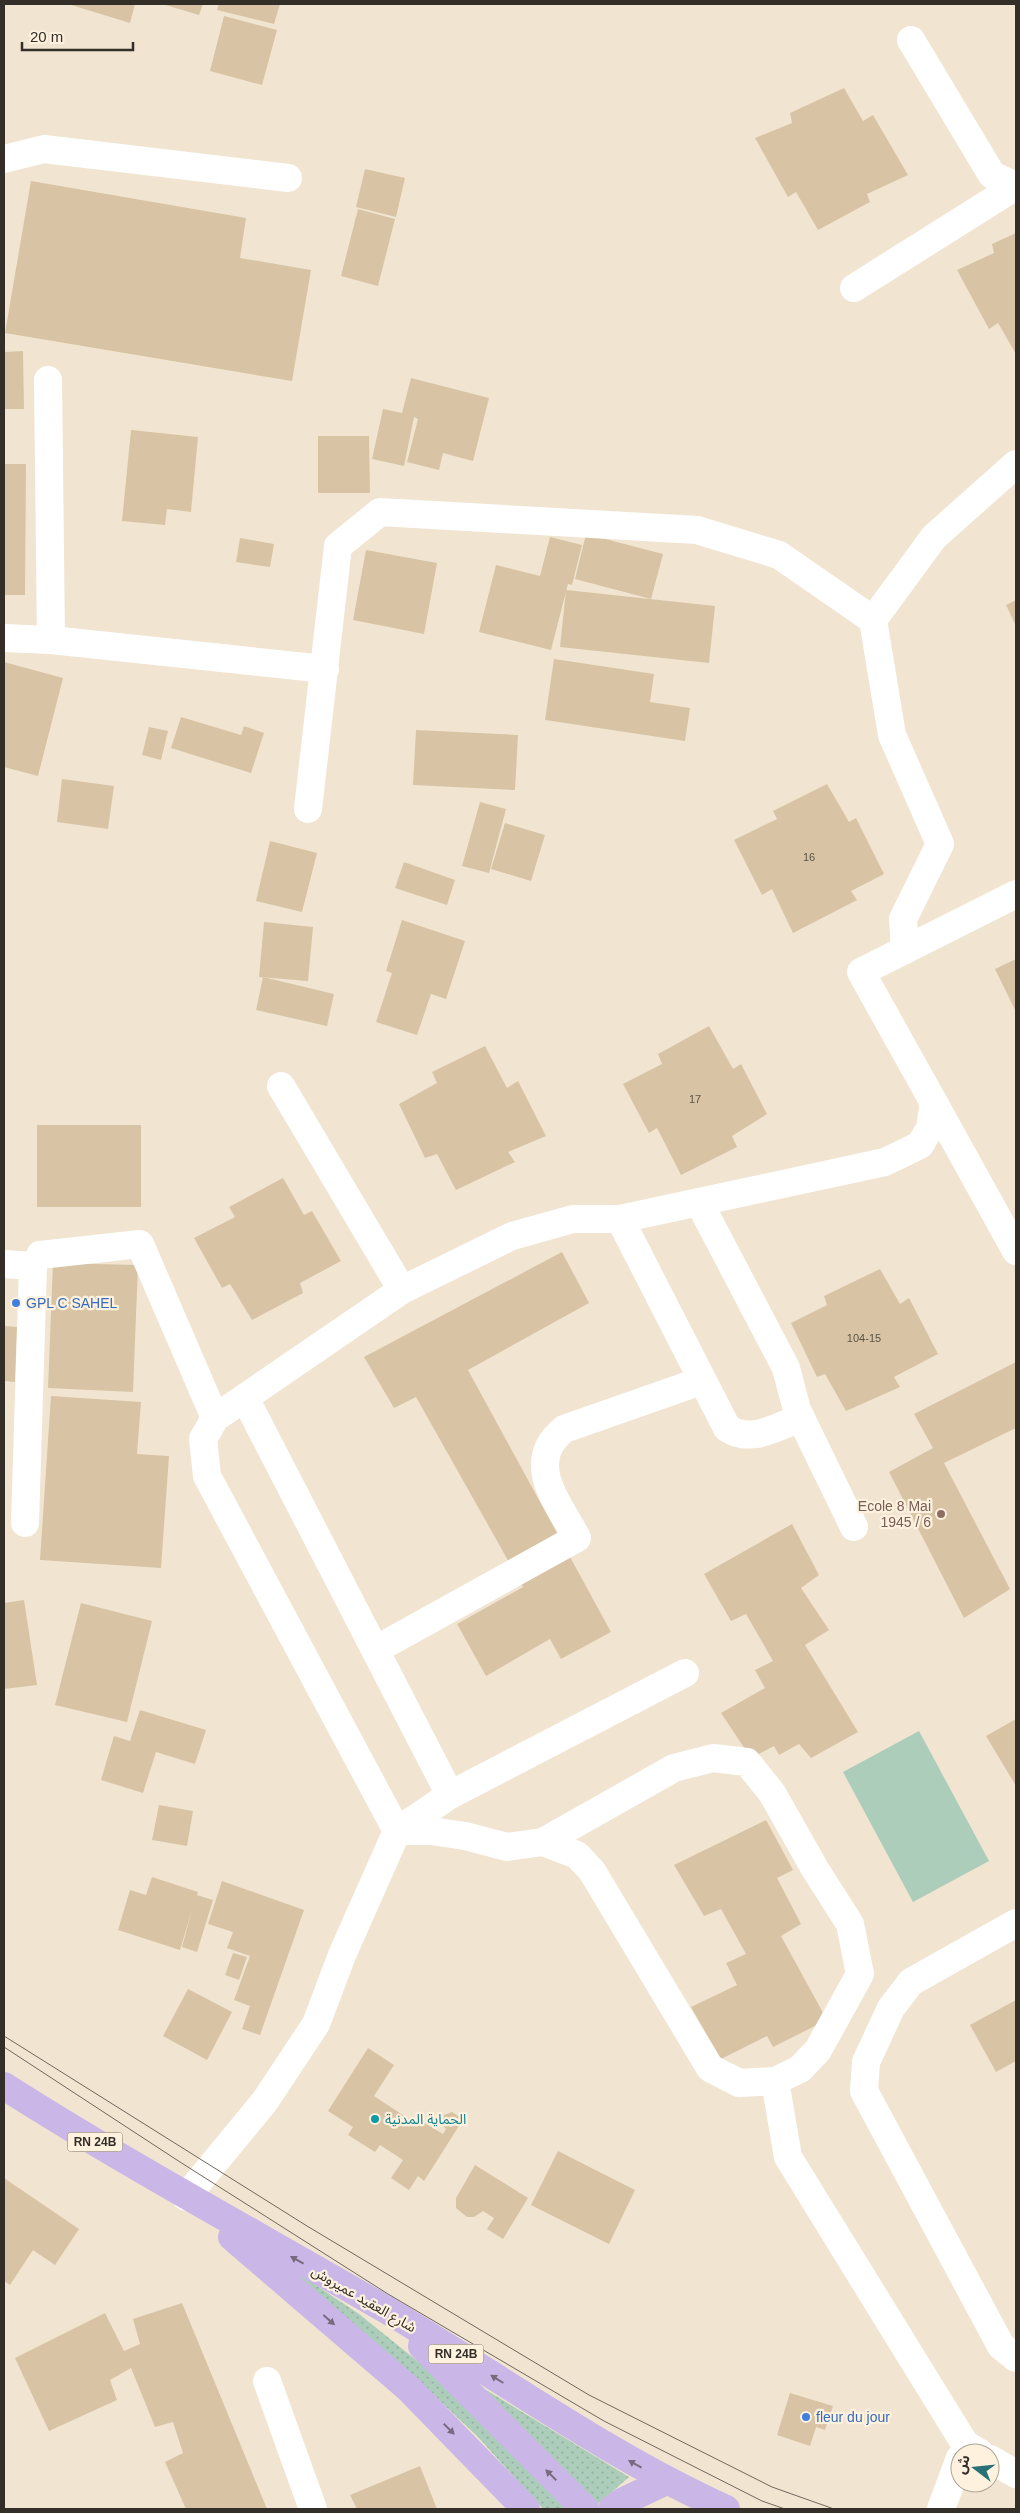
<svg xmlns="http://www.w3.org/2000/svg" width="1020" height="2513" font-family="Helvetica,'Noto Sans Arabic',sans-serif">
  <defs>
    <pattern id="grass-dots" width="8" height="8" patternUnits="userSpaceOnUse" patternTransform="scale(1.25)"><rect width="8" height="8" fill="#accdb9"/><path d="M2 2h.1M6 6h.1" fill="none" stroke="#94b09f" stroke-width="1.8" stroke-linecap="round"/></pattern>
  </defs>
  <rect width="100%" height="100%" fill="#f1e5d2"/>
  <g fill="url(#grass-dots)">
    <polygon points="271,2255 359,2314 431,2372 568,2509 543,2509 478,2437 419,2381"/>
    <polygon points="478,2385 629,2477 592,2509"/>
  </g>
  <polygon fill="#accdb9" points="919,1731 989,1861 913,1902 843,1772"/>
  <g fill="#d8c4a4">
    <polygon points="68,4 135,4 130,23"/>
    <polygon points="162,4 203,4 199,15"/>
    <polygon points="219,4 280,4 274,24 217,10"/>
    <polygon points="224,16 277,30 262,85 210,71"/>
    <polygon points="844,88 863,121 873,115 908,175 867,194 870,202 818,230 796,192 788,197 755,138 792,123 790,113"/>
    <polygon points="365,169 405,178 396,217 356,207"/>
    <polygon points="31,181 246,218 240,258 311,270 292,381 5,333"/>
    <polygon points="358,209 395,219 378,286 341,276"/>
    <polygon points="1016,233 1016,354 998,323 989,329 957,270 994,253 992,244"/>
    <polygon points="23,351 24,409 4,409 4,352"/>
    <polygon points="411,378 489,398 473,461 443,453 439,470 407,462 418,419 414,417 404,466 372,459 383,409 402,413"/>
    <polygon points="131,430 198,437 191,512 167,509 165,525 122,521"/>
    <polygon points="318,436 369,436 370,493 318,493"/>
    <polygon points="4,464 26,464 25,595 4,595"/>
    <polygon points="586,534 663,554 651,599 575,579"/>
    <polygon points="550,537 582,545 572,585 568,584 551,650 479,632 496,565 540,576"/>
    <polygon points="240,538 274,544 270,567 236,562"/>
    <polygon points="366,550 437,563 424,634 353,620"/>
    <polygon points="566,590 715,606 709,663 560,647"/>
    <polygon points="1016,600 1016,626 1006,605"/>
    <polygon points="554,659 654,674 650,702 690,708 685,741 545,720"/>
    <polygon points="4,662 63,678 38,776 4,767"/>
    <polygon points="181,717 241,735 244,726 264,733 251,773 171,748"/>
    <polygon points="149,727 168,731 161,760 142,755"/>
    <polygon points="416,730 518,735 515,790 413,785"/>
    <polygon points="62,779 114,786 108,829 57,822"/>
    <polygon points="827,784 849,822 856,818 884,874 851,891 857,900 793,933 772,889 762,895 734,840 777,819 773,811"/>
    <polygon points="480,802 506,809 489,873 462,866"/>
    <polygon points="505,823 545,835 531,881 491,869"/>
    <polygon points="270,841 317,853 302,912 256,901"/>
    <polygon points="404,862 455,880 447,905 395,888"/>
    <polygon points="402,920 465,941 446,999 431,994 417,1035 376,1022 392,973 386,971"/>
    <polygon points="264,922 313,927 308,981 259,977"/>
    <polygon points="1016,959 1016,1012 995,969"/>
    <polygon points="263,977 334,994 327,1026 256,1010"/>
    <polygon points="709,1026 733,1069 741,1064 767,1114 732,1136 737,1147 681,1175 657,1128 649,1133 623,1084 662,1064 658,1054"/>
    <polygon points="485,1046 507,1088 518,1081 546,1136 508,1152 515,1162 456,1190 437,1154 425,1158 399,1104 437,1083 432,1072"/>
    <rect x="37" y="1125" width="104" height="82"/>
    <polygon points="283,1178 304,1215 312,1211 341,1261 300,1283 303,1293 252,1320 230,1284 222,1288 194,1238 235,1217 229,1207"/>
    <polygon points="562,1252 589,1303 468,1370 611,1632 561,1659 550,1639 486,1676 457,1624 523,1587 416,1397 394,1408 364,1357"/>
    <polygon points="53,1263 138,1265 133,1392 48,1388"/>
    <polygon points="880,1269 900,1304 909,1298 938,1354 894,1377 900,1387 846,1411 825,1374 817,1377 791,1323 827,1305 824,1296"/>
    <polygon points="4,1326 17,1327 15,1382 4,1381"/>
    <polygon points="1016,1362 1016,1428 944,1463 1010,1589 964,1618 889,1472 933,1448 914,1414"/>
    <polygon points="51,1396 141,1402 137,1454 169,1456 161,1568 40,1560"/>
    <polygon points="792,1524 819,1575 801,1588 829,1630 805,1645 858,1732 811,1758 799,1744 779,1755 774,1746 751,1758 721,1713 765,1688 755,1670 773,1661 746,1614 731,1621 704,1574"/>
    <polygon points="24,1600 37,1685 4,1689 4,1603"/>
    <polygon points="81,1603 152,1621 127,1722 55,1705"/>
    <polygon points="140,1710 206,1730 195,1764 156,1752 143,1793 101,1780 114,1736 130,1741"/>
    <polygon points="1016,1719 1016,1786 986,1736"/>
    <polygon points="159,1805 193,1811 187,1846 152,1840"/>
    <polygon points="766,1820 793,1870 777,1878 801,1924 781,1936 827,2020 773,2047 767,2036 721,2059 691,2007 737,1985 726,1963 746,1954 721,1909 704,1916 674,1865"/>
    <polygon points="152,1877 198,1892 197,1895 213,1900 197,1952 182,1947 192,1910 180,1950 118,1930 130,1890 146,1895"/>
    <polygon points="222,1881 304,1910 260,2035 242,2029 250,2006 234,2000 250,1956 227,1948 233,1932 208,1924"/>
    <polygon points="233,1953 247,1957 239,1980 225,1975"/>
    <polygon points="188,1989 232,2012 207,2060 163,2036"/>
    <polygon points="1016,2000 1016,2061 996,2072 970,2025"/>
    <polygon points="368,2048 394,2065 374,2096 418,2125 421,2121 443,2134 446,2129 442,2124 444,2115 452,2112 460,2117 459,2126 424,2181 418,2176 409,2190 391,2178 403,2160 380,2145 375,2152 348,2135 353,2127 328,2111"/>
    <polygon points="558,2151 635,2190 609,2244 531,2205"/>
    <polygon points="475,2165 528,2198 503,2239 487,2229 494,2218 483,2211 474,2217 467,2217 456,2208 456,2198"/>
    <polygon points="4,2178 79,2229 55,2265 33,2250 10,2285 4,2281"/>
    <polygon points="182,2303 267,2509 186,2509 165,2462 183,2453 173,2422 155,2427 131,2368 110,2380 117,2400 49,2431 15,2358 105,2313 124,2351 140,2344 133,2319"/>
    <polygon points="790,2393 833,2406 825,2430 816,2427 810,2446 777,2435"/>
    <polygon points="420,2466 437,2509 357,2509 350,2495"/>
  </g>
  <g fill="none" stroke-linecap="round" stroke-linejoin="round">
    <g stroke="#fff" stroke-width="28">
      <polyline points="911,40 992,175 1016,186"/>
      <polyline points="4,159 44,149 288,178"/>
      <polyline points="854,288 1016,186"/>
      <polyline points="48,380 51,640"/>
      <polyline points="873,620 934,537 1016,464"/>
      <polyline points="4,638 51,640 325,669"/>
      <polyline points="308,809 338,546 380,512 697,530 779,555 873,620 892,735 940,844 903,919 905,950"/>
      <polyline points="281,1086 402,1290"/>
      <polyline points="934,1103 1016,1251"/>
      <polyline points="699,1202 786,1368 797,1410 854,1527"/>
      <path d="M620 1219 727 1428C751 1444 776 1427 801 1418"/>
      <polyline points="40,1255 140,1244 215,1418"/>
      <polyline points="4,1264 33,1266 25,1523"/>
      <polyline points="245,1398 450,1795"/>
      <path d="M375 1650 577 1538C558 1502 523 1463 564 1429L701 1381"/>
      <polyline points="397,1831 207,1476 203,1439 215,1418 402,1290 512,1236 573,1219 620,1219 885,1162 920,1145 930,1128 934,1103 861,972 1016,894"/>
      <polyline points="397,1831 432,1831 465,1836 507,1847 543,1842 674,1768 713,1758 747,1762 772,1793 815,1869 850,1924 860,1974 818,2050 800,2069 775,2081 739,2083 710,2068 592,1871 577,1855 543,1842"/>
      <polyline points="1016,1923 911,1982 891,2008 866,2062 864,2091 1001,2346 1016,2358"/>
      <polyline points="775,2081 788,2157 965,2444 980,2453"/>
      <polyline points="186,2197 265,2101 316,2024 342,1955 397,1831 450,1795 685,1673"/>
      <polyline points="267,2381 313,2509"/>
      <polyline points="990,2459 1016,2474"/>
      <polyline points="941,2509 960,2458"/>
    </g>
    <g stroke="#cab6e7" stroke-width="28">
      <path d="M4 2086C128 2165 258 2235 385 2309 499 2376 605 2454 726 2509"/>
      <polyline points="232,2237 409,2389 526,2509"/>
      <polyline points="422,2346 585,2509"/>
      <polyline points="612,2509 622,2502 666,2481"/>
    </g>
    <g stroke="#6f685d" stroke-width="1">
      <polyline points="4,2036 307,2226 589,2395 772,2487 834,2509"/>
      <polyline points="4,2047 180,2162 388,2294 604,2421 762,2501 785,2509"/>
    </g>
  </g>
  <defs><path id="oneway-solid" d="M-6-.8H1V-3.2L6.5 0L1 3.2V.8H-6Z" transform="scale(1.25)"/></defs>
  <g fill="#776b7d">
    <use href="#oneway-solid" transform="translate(297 2260) rotate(-151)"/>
    <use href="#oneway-solid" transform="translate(329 2320) rotate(41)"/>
    <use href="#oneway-solid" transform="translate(497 2379) rotate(-148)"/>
    <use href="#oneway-solid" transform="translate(449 2429) rotate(45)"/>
    <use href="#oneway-solid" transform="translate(635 2464) rotate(-151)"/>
    <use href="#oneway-solid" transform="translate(551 2475) rotate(-135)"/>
  </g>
  <g fill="#3f7fe0" stroke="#fef2df" stroke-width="2">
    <circle cx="16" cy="1303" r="5"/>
    <circle cx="806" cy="2417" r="5"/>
  </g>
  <circle fill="#8d6e63" stroke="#fef2df" stroke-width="2" cx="941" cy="1514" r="5"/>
  <circle fill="#0f9aa8" stroke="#fef2df" stroke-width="2" cx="375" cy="2119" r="5"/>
  <g text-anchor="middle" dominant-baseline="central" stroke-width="4.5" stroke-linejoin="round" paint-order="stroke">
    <g font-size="11" fill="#5c5446">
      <text x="809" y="857">16</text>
      <text x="695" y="1099">17</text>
      <text x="864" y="1338">104-15</text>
    </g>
    <g fill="#fef2df" stroke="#70695e" stroke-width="1">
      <rect x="67.5" y="2132.5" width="55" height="19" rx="4"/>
      <rect x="428.5" y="2344.5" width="55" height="19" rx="4"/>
    </g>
    <g font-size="12" font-weight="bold" fill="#332e27">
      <text x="95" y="2142">RN 24B</text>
      <text x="456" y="2354">RN 24B</text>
    </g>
    <g font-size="14" fill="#366cbe" stroke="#fef2df" text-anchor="start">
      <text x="26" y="1303">GPL C SAHEL</text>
      <text x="816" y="2417">fleur du jour</text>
    </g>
    <g font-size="14" fill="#785e54" stroke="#fef2df" text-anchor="end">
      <text x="931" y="1506">Ecole 8 Mai<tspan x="931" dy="16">1945 / 6</tspan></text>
    </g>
    <g font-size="14" fill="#0d838f" stroke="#fef2df" text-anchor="start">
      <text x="385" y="2119">الحماية المدنية</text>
    </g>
    <g font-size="14" fill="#332e27" stroke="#fef2df">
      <text transform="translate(364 2299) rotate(30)">شارع العقيد عميروش</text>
    </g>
  </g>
  <rect width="1020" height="2513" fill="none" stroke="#332e27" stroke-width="10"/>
  <g transform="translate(975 2468) rotate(286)"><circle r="24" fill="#fef2df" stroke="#ada495"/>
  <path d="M0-4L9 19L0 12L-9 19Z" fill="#287275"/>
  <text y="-8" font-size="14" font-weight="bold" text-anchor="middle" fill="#332e27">ش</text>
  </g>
  <path d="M22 42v8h111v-8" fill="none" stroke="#332e27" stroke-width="2.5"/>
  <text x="30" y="42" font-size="15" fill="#332e27" stroke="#fef2df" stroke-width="4" paint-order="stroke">20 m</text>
</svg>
